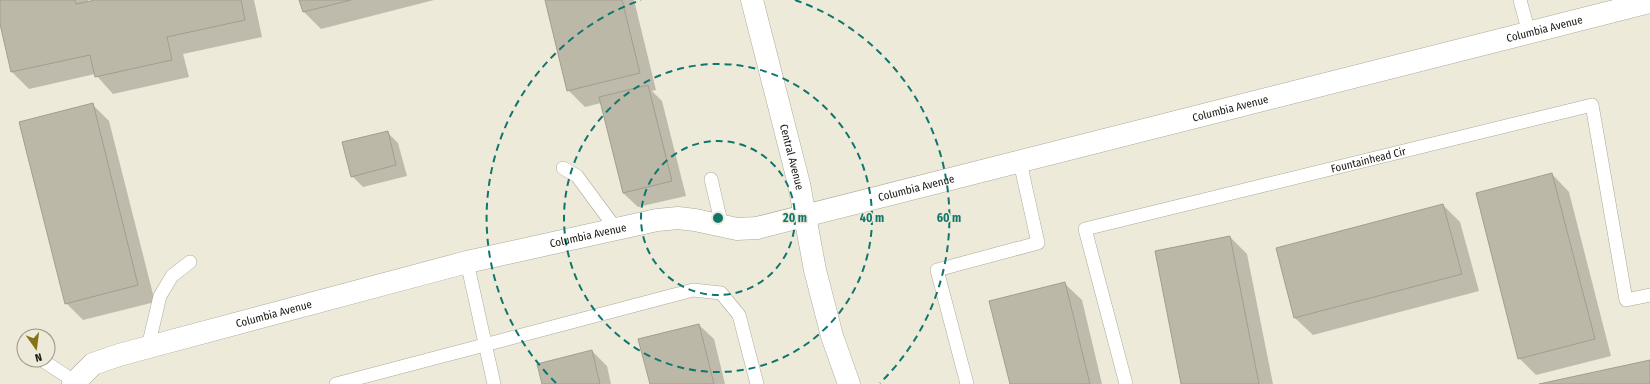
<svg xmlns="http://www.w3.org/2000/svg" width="1650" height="384" font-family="'Fira Sans Condensed',sans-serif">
  <rect width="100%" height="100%" fill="#eeead9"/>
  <g fill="#0003">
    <polygon points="0,0 88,0 89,2 99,0 254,0 262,37 183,54 189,77 113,94 95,74 29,89 12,72 0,20"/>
    <polygon points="301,0 434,0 321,29 304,12"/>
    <polygon points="546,0 634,0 656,90 652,91 662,101 686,196 638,207 623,193 601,103 585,107 568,90"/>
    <polygon points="92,104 109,121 155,302 83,320 66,303"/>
    <polygon points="387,132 398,143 407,176 363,187 352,176"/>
    <polygon points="1552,174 1569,192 1611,356 1536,375 1519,358"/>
    <polygon points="1443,205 1460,222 1479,291 1313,335 1295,318 1277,249"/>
    <polygon points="1230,237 1247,254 1273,384 1182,384"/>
    <polygon points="1064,283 1082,300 1102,384 1011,384"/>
    <polygon points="699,325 714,339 725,384 651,384"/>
    <polygon points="592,351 607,366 611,384 543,384"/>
  </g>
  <g fill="#bcb8a7" stroke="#a29e8e">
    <polygon points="0,0 75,0 76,4 95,0 241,0 245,20 167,37 172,60 95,77 90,55 11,72 0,24"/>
    <polygon points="299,0 351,0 303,12"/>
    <polygon points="545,0 622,0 640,73 567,91"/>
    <polygon points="648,85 672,181 623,193 599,97"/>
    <polygon points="93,103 138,285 65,304 19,122"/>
    <polygon points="388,131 396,165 351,177 342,142"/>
    <polygon points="1552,173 1595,339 1518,359 1476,193"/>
    <polygon points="1443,204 1462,274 1294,318 1276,248"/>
    <polygon points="1230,236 1259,384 1181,384 1155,251"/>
    <polygon points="1065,282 1090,384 1010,384 989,301"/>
    <polygon points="699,324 714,384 650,384 638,339"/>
    <polygon points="592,350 600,384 542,384 537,364"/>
    <polygon points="1650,360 1650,384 1539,384"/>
  </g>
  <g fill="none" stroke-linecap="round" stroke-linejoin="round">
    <g stroke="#aca898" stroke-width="14">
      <g id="lane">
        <polyline points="1520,0 1529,33"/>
        <polyline points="563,168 577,176 616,229"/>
        <polyline points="711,179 722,226"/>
        <polyline points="467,262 494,384"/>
        <polyline points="148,347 160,296 172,276 190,262"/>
        <polyline points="42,360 74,381"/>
        <polyline points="336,384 693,290 721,293 739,315 757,384"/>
        <polyline points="967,384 937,270 1038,243 1020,162"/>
        <path id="s1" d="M1126 384 1085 229 1592 105 1626 300 1650 295"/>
      </g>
    </g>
    <g stroke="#aca898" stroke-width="23">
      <g id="secondary">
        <path id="s2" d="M752 0 799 184 815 270 832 336 849 384"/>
        <path id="s3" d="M73 384 93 364 119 355 467 262 657 220 678 218 695 220 737 229 757 228 1650 2"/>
      </g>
    </g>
    <use href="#lane" stroke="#fff" stroke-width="13"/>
    <use href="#secondary" stroke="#fff" stroke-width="22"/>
  </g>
  <g fill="none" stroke="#0f766e" stroke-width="2" stroke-dasharray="7 5">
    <circle cx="718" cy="218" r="77"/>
    <circle cx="718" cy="218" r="154"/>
    <path d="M556 383A231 231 0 0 1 641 0M795 0A231 231 0 0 1 880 383"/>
  </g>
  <g text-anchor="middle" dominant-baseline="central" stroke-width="3" stroke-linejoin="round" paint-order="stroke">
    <g font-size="11" fill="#181711" stroke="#eeead9">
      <text stroke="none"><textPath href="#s3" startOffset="1524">Columbia Avenue</textPath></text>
      <text stroke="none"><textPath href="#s3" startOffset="1200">Columbia Avenue</textPath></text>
      <text stroke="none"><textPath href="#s2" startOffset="162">Central Avenue</textPath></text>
      <text stroke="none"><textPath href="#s1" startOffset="452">Fountainhead Cir</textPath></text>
      <text stroke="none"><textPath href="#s3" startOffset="876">Columbia Avenue</textPath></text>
      <text stroke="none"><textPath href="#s3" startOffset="540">Columbia Avenue</textPath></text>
      <text stroke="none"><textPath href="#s3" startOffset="216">Columbia Avenue</textPath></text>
    </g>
  </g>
  <circle cx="718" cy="218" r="6" fill="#0f766e" stroke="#eeead9" stroke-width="2"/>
  <g font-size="12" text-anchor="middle" font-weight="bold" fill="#0f766e" stroke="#eeead9" stroke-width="3" stroke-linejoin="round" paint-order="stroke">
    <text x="795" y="222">20 m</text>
    <text x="872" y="222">40 m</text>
    <text x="949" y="222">60 m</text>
  </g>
  <g transform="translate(36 348) rotate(166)"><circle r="19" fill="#eeead9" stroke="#989689"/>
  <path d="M0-3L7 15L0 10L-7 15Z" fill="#867315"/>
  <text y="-6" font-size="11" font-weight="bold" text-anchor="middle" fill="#181711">N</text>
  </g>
</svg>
